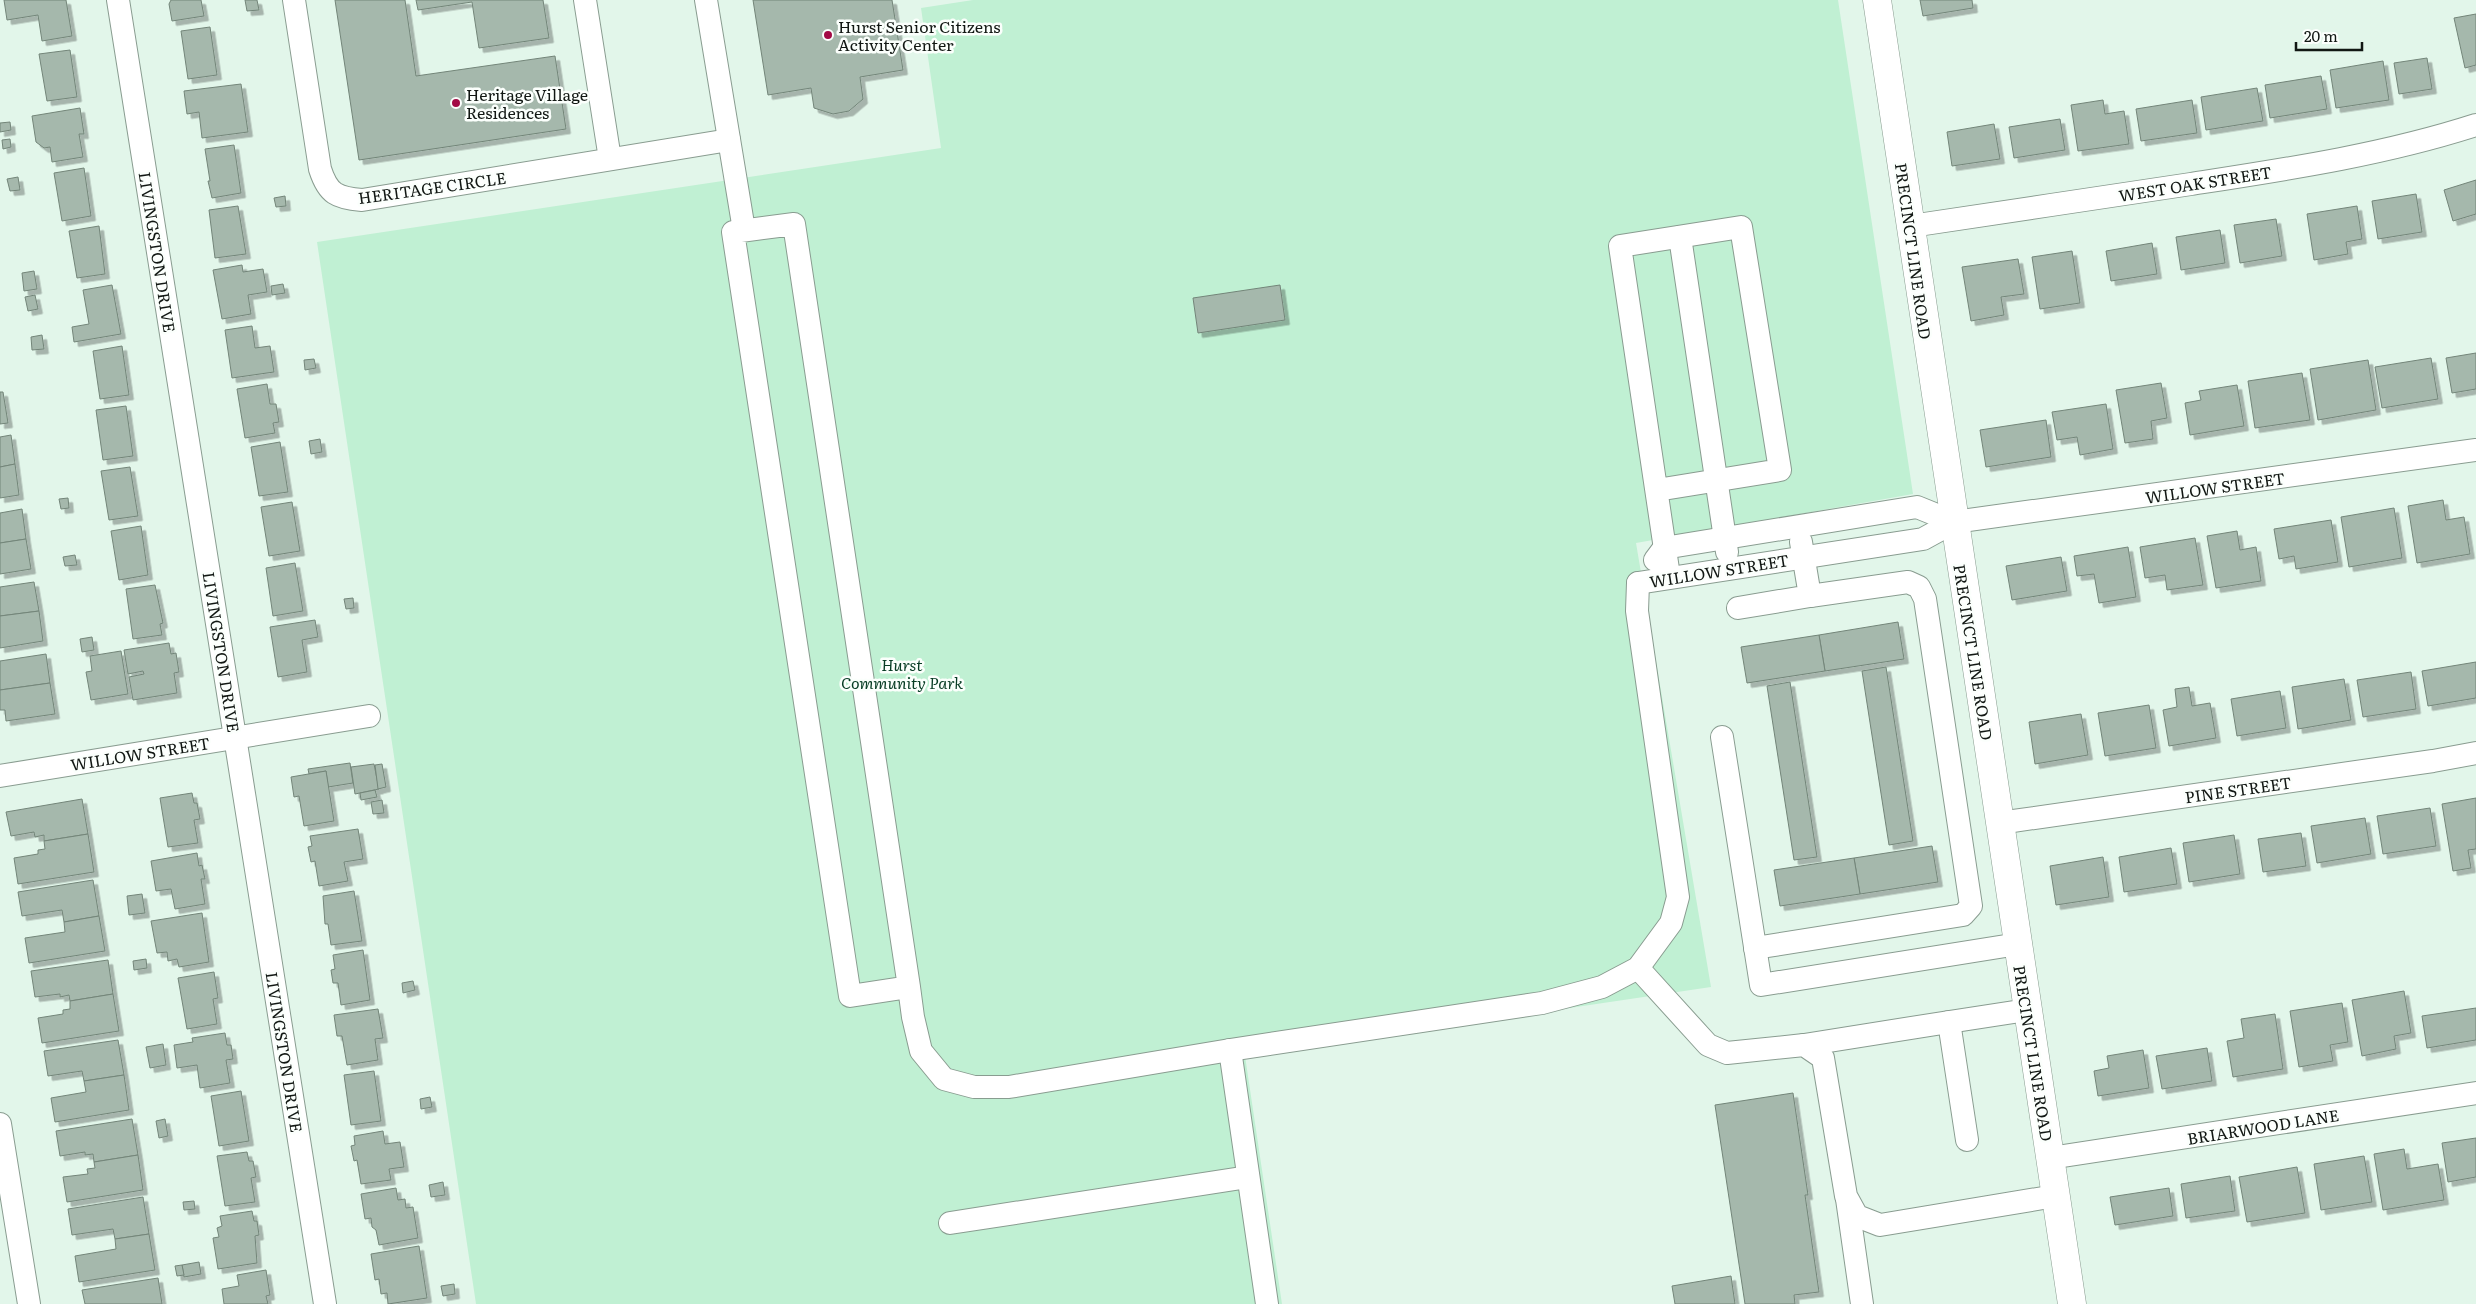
<svg xmlns="http://www.w3.org/2000/svg" width="2476" height="1304" font-family="Literata,serif">
  <defs>
    <filter id="shadow"><feDropShadow dx="4.5" dy="4.5" stdDeviation="0" flood-color="#0004"/></filter>
  </defs>
  <rect width="100%" height="100%" fill="#e2f6ea"/>
  <polygon fill="#c0f0d3" points="973,0 1838,0 1913,494 1636,543 1711,987 1245,1056 1282,1304 476,1304 317,242 941,148 921,8"/>
  <g fill="#a5b8ac" stroke="#738579" filter="url(#shadow)">
    <polygon points="4,0 66,0 72,36 42,41 38,15 7,20"/>
    <polygon points="171,0 201,0 204,16 172,21 169,4"/>
    <polygon points="245,0 257,0 259,10 247,11"/>
    <polygon points="335,0 405,0 416,76 555,56 566,129 359,160"/>
    <polygon points="416,0 543,0 549,38 479,48 472,2 418,10"/>
    <polygon points="753,0 892,0 903,70 860,77 863,99 849,111 833,114 814,108 811,88 768,95"/>
    <polygon points="1920,0 1972,0 1973,8 1923,16"/>
    <polygon points="2476,14 2476,65 2465,68 2454,18"/>
    <polygon points="210,27 217,75 188,79 181,31"/>
    <polygon points="70,50 77,97 47,101 39,54"/>
    <polygon points="2427,58 2432,89 2399,94 2394,63"/>
    <polygon points="2383,61 2389,100 2336,108 2330,70"/>
    <polygon points="2321,76 2327,109 2270,118 2265,85"/>
    <polygon points="241,84 248,132 202,138 199,112 187,114 184,91"/>
    <polygon points="2257,88 2263,121 2206,130 2201,97"/>
    <polygon points="2103,100 2105,114 2124,111 2129,144 2078,151 2071,105"/>
    <polygon points="2192,100 2197,133 2141,141 2136,109"/>
    <polygon points="80,108 84,134 79,134 83,157 52,162 50,147 44,148 36,142 32,116"/>
    <polygon points="2060,119 2065,150 2014,158 2009,127"/>
    <polygon points="10,122 11,130 0,132 0,123"/>
    <polygon points="1994,124 2000,159 1952,166 1947,132"/>
    <polygon points="10,139 11,147 3,149 2,140"/>
    <polygon points="234,145 241,193 212,198 208,181 210,181 205,149"/>
    <polygon points="84,168 91,216 62,221 54,173"/>
    <polygon points="18,177 20,190 10,191 7,179"/>
    <polygon points="2476,180 2476,214 2453,221 2444,190"/>
    <polygon points="2416,194 2422,232 2378,239 2372,201"/>
    <polygon points="285,196 286,206 276,207 274,198"/>
    <polygon points="238,206 246,254 215,258 209,210"/>
    <polygon points="2357,206 2362,239 2346,242 2348,254 2314,260 2307,214"/>
    <polygon points="2276,219 2282,256 2240,263 2234,225"/>
    <polygon points="99,226 105,274 77,278 69,231"/>
    <polygon points="2220,230 2225,263 2181,270 2176,237"/>
    <polygon points="2152,243 2157,274 2111,281 2106,251"/>
    <polygon points="2072,251 2080,303 2040,309 2032,257"/>
    <polygon points="2018,259 2024,294 2001,297 2004,315 1971,321 1962,267"/>
    <polygon points="242,265 243,272 263,269 267,292 248,295 251,314 222,319 213,270"/>
    <polygon points="34,271 37,289 24,291 22,273"/>
    <polygon points="283,284 285,293 272,295 271,286"/>
    <polygon points="112,285 121,334 74,342 72,327 89,324 83,290"/>
    <polygon points="1280,285 1285,320 1198,333 1193,298"/>
    <polygon points="35,295 38,309 28,311 25,297"/>
    <polygon points="252,326 255,348 270,346 274,372 232,378 225,330"/>
    <polygon points="42,335 44,349 32,350 31,337"/>
    <polygon points="122,346 129,395 100,399 93,351"/>
    <polygon points="2476,353 2476,389 2452,393 2446,358"/>
    <polygon points="2431,358 2438,399 2382,408 2375,367"/>
    <polygon points="314,359 316,368 305,370 304,360"/>
    <polygon points="2368,360 2376,410 2318,420 2310,369"/>
    <polygon points="2302,373 2310,420 2255,428 2248,381"/>
    <polygon points="2161,383 2167,418 2151,421 2153,439 2125,443 2116,390"/>
    <polygon points="267,384 270,404 276,404 279,422 273,423 275,433 245,438 237,389"/>
    <polygon points="2237,385 2244,426 2190,435 2185,403 2201,400 2199,391"/>
    <polygon points="0,392 3,392 8,423 0,424"/>
    <polygon points="2106,404 2113,449 2080,455 2077,437 2057,440 2052,412"/>
    <polygon points="126,406 133,456 103,460 96,410"/>
    <polygon points="2046,420 2051,457 1986,467 1980,430"/>
    <polygon points="11,435 15,464 0,467 0,437"/>
    <polygon points="320,439 322,452 311,454 309,441"/>
    <polygon points="280,442 288,492 259,496 251,447"/>
    <polygon points="15,464 19,495 0,498 0,467"/>
    <polygon points="130,467 138,516 109,520 101,471"/>
    <polygon points="68,498 69,508 61,509 59,499"/>
    <polygon points="2443,500 2446,520 2464,517 2470,554 2417,563 2408,506"/>
    <polygon points="292,502 300,551 269,556 261,507"/>
    <polygon points="2394,508 2402,558 2349,567 2341,517"/>
    <polygon points="22,509 26,539 0,543 0,513"/>
    <polygon points="2331,520 2338,562 2296,569 2294,556 2279,559 2274,529"/>
    <polygon points="141,526 148,575 119,580 111,531"/>
    <polygon points="2237,531 2240,550 2256,547 2261,581 2216,588 2207,536"/>
    <polygon points="2195,538 2203,585 2167,590 2165,575 2145,578 2140,547"/>
    <polygon points="26,539 31,569 0,574 0,543"/>
    <polygon points="2128,547 2136,597 2099,603 2094,574 2077,576 2074,556"/>
    <polygon points="75,555 77,565 65,566 63,557"/>
    <polygon points="2061,557 2067,591 2012,600 2006,566"/>
    <polygon points="295,563 303,611 273,616 266,568"/>
    <polygon points="34,582 39,611 0,616 0,587"/>
    <polygon points="155,585 163,623 160,624 162,635 133,639 126,589"/>
    <polygon points="353,598 354,608 346,609 344,599"/>
    <polygon points="39,611 43,641 0,648 0,616"/>
    <polygon points="315,620 318,637 302,640 307,672 278,677 270,627"/>
    <polygon points="1898,622 1904,659 1825,671 1819,635"/>
    <polygon points="1819,635 1825,671 1747,683 1741,647"/>
    <polygon points="92,637 94,650 82,652 80,639"/>
    <polygon points="169,643 171,654 176,653 179,672 174,673 177,693 133,700 129,677 144,674 143,671 128,674 124,650"/>
    <polygon points="121,651 128,694 91,700 86,672 92,671 90,656"/>
    <polygon points="46,654 50,683 0,690 0,661"/>
    <polygon points="2476,662 2476,698 2428,706 2422,671"/>
    <polygon points="1886,667 1913,841 1889,845 1862,671"/>
    <polygon points="2411,672 2416,709 2363,717 2357,680"/>
    <polygon points="2344,679 2351,720 2298,729 2292,687"/>
    <polygon points="1790,682 1817,857 1794,860 1767,686"/>
    <polygon points="50,683 55,714 6,721 5,710 0,710 0,690"/>
    <polygon points="2189,687 2192,706 2210,703 2216,738 2169,746 2163,710 2177,707 2175,689"/>
    <polygon points="2280,691 2286,728 2237,736 2231,699"/>
    <polygon points="2149,705 2156,748 2105,756 2098,713"/>
    <polygon points="2081,714 2088,755 2035,764 2029,722"/>
    <polygon points="350,763 353,783 328,787 326,771 309,774 308,769"/>
    <polygon points="374,764 379,789 355,794 351,767"/>
    <polygon points="382,764 386,787 378,789 375,765"/>
    <polygon points="326,771 334,821 304,826 299,796 294,797 291,777"/>
    <polygon points="375,790 377,797 361,800 360,793"/>
    <polygon points="192,793 194,803 197,803 200,819 194,820 198,843 168,847 160,798"/>
    <polygon points="2476,798 2476,849 2468,850 2471,868 2453,871 2442,804"/>
    <polygon points="82,799 88,834 44,841 44,835 35,837 34,832 11,836 6,812"/>
    <polygon points="382,800 384,813 373,814 371,802"/>
    <polygon points="2430,808 2436,846 2383,854 2377,816"/>
    <polygon points="2365,818 2371,854 2317,863 2311,826"/>
    <polygon points="358,829 363,859 344,862 348,881 319,886 315,861 311,862 308,847 312,846 310,836"/>
    <polygon points="2301,833 2306,866 2263,872 2258,839"/>
    <polygon points="88,834 94,872 18,884 14,858 38,854 38,850 45,849 44,841"/>
    <polygon points="2234,835 2240,874 2189,882 2183,843"/>
    <polygon points="1932,846 1938,882 1860,894 1854,858"/>
    <polygon points="2171,848 2177,884 2124,892 2119,857"/>
    <polygon points="197,853 199,866 202,865 205,879 201,879 205,904 175,909 171,889 156,891 151,861"/>
    <polygon points="2103,857 2109,897 2056,905 2050,866"/>
    <polygon points="1854,858 1860,894 1780,906 1774,870"/>
    <polygon points="93,880 99,916 64,922 62,910 22,916 18,892"/>
    <polygon points="354,891 362,941 331,945 328,924 325,924 323,896"/>
    <polygon points="142,894 145,913 129,915 127,896"/>
    <polygon points="202,913 209,962 179,967 177,959 168,961 167,952 157,953 151,921"/>
    <polygon points="99,916 105,951 29,963 25,938 65,932 64,922"/>
    <polygon points="363,950 370,1000 341,1005 338,983 333,983 331,970 335,969 333,955"/>
    <polygon points="146,959 147,968 134,970 133,961"/>
    <polygon points="108,960 113,994 70,1001 69,995 60,997 60,994 35,997 31,971"/>
    <polygon points="214,972 218,998 213,999 217,1024 187,1029 178,978"/>
    <polygon points="413,981 415,990 403,993 402,983"/>
    <polygon points="2404,991 2411,1033 2394,1036 2396,1049 2362,1056 2352,1000"/>
    <polygon points="113,994 119,1031 42,1043 38,1018 63,1014 63,1010 70,1009 70,1001"/>
    <polygon points="2342,1003 2348,1042 2330,1045 2333,1061 2299,1067 2290,1011"/>
    <polygon points="2476,1008 2476,1040 2427,1048 2422,1016"/>
    <polygon points="378,1009 383,1038 375,1039 378,1060 347,1065 342,1036 337,1036 334,1015"/>
    <polygon points="2275,1014 2283,1069 2233,1077 2227,1041 2244,1038 2241,1019"/>
    <polygon points="225,1033 227,1045 231,1045 233,1059 226,1060 230,1083 200,1088 197,1065 177,1068 174,1045 193,1042 192,1038"/>
    <polygon points="118,1040 124,1075 84,1081 82,1071 48,1076 44,1051"/>
    <polygon points="163,1044 166,1065 150,1068 146,1047"/>
    <polygon points="2207,1048 2212,1081 2162,1089 2156,1056"/>
    <polygon points="2143,1050 2149,1088 2098,1096 2094,1071 2109,1068 2107,1056"/>
    <polygon points="374,1071 381,1121 351,1125 344,1075"/>
    <polygon points="124,1075 129,1110 55,1122 51,1098 86,1092 84,1081"/>
    <polygon points="241,1091 249,1141 219,1146 211,1096"/>
    <polygon points="1793,1093 1808,1195 1805,1195 1819,1292 1794,1295 1795,1304 1745,1304 1715,1105"/>
    <polygon points="430,1097 432,1107 421,1109 420,1099"/>
    <polygon points="132,1119 138,1155 94,1162 93,1154 85,1155 85,1152 60,1156 56,1131"/>
    <polygon points="165,1119 168,1136 159,1138 156,1121"/>
    <polygon points="383,1131 385,1144 400,1142 404,1167 389,1169 391,1180 361,1184 357,1160 354,1161 351,1146 355,1145 354,1136"/>
    <polygon points="2476,1138 2476,1177 2448,1182 2442,1143"/>
    <polygon points="2404,1149 2407,1169 2438,1164 2444,1200 2383,1210 2374,1154"/>
    <polygon points="247,1152 249,1161 253,1161 256,1177 251,1178 255,1202 225,1206 217,1156"/>
    <polygon points="138,1155 143,1190 67,1202 63,1177 88,1174 87,1169 95,1168 94,1162"/>
    <polygon points="2364,1156 2372,1202 2321,1210 2314,1164"/>
    <polygon points="2297,1167 2305,1213 2247,1222 2239,1177"/>
    <polygon points="2230,1176 2235,1211 2186,1218 2181,1184"/>
    <polygon points="443,1182 445,1195 431,1197 429,1185"/>
    <polygon points="396,1188 398,1200 405,1199 406,1208 413,1207 418,1238 379,1245 376,1230 372,1227 371,1218 365,1219 361,1194"/>
    <polygon points="2169,1188 2173,1216 2115,1225 2110,1197"/>
    <polygon points="143,1197 149,1234 115,1239 113,1229 72,1235 68,1209"/>
    <polygon points="194,1201 195,1209 184,1210 183,1202"/>
    <polygon points="252,1211 254,1221 257,1221 259,1235 255,1236 257,1263 218,1269 213,1238 219,1237 217,1228 222,1226 220,1216"/>
    <polygon points="149,1234 155,1270 79,1282 75,1256 116,1249 115,1239"/>
    <polygon points="419,1246 427,1298 388,1304 387,1293 381,1294 379,1279 375,1280 371,1254"/>
    <polygon points="199,1262 201,1274 184,1277 182,1265"/>
    <polygon points="182,1265 184,1275 177,1276 175,1266"/>
    <polygon points="266,1270 270,1295 266,1296 268,1304 224,1304 222,1289 239,1286 237,1275"/>
    <polygon points="1731,1276 1735,1304 1675,1304 1672,1286"/>
    <polygon points="158,1278 162,1304 85,1304 82,1290"/>
    <polygon points="454,1284 455,1294 443,1296 441,1286"/>
  </g>
  <g fill="none" stroke-linecap="round" stroke-linejoin="round">
    <g stroke="#899c90" stroke-width="24">
      <g id="minor">
        <polyline points="118,0 325,1304"/>
        <path d="M294 0 320 169C328 194 337 198 362 200L729 140"/>
        <polyline points="585,0 610,159"/>
        <polyline points="706,0 744,230"/>
        <path d="M1911 226C2004 212 2098 198 2191 184 2288 169 2383 155 2476 125"/>
        <polyline points="1680,237 1727,552"/>
        <polyline points="1657,490 1780,470 1741,227 1620,246 1669,576"/>
        <polyline points="1655,560 1664,548 1917,507 1954,522"/>
        <polyline points="1638,583 1923,539 1954,522 2476,450"/>
        <polyline points="1738,608 1810,596 1801,542"/>
        <polyline points="1722,737 1761,985 2018,944"/>
        <polyline points="0,776 369,716"/>
        <polyline points="1999,823 2433,761 2476,753"/>
        <polyline points="1755,948 1963,915 1971,906 1925,599 1919,587 1908,582 1810,596"/>
        <polyline points="1638,968 1708,1045 1727,1053 1804,1045 1823,1058 1846,1196 1857,1216 1880,1225 2055,1196"/>
        <polyline points="909,987 850,996 733,232 794,224 909,987 913,1017 921,1051 944,1079 974,1087 1009,1087 1230,1050 1542,1003 1602,987 1638,968 1671,923 1678,897 1637,611 1638,583"/>
        <polyline points="1949,1022 2027,1010"/>
        <polyline points="1804,1045 1949,1022 1967,1140"/>
        <polyline points="1230,1050 1267,1304"/>
        <polyline points="0,1124 29,1304"/>
        <polyline points="2050,1158 2476,1093"/>
        <polyline points="1847,1199 1862,1304"/>
        <polyline points="950,1223 1248,1177"/>
      </g>
    </g>
    <g stroke="#899c90" stroke-width="29">
      <polyline id="major" points="1877,0 2072,1304"/>
    </g>
    <use href="#minor" stroke="#fff" stroke-width="22"/>
    <use href="#major" stroke="#fff" stroke-width="28"/>
  </g>
  <g fill="#a30a45" stroke="#fbfffc" stroke-width="2">
    <circle cx="828" cy="35" r="5"/>
    <circle cx="456" cy="103" r="5"/>
  </g>
  <g text-anchor="middle" dominant-baseline="central" stroke-width="5" stroke-linejoin="round" paint-order="stroke">
    <g font-size="16" fill="#111713" stroke="#fbfffc" text-anchor="start">
      <text x="838" y="26">Hurst Senior Citizens<tspan x="838" dy="18">Activity Center</tspan></text>
      <text x="466" y="94">Heritage Village<tspan x="466" dy="18">Residences</tspan></text>
    </g>
    <g font-size="16" fill="#111713" stroke="#fbfffc">
      <text transform="translate(2195 183) rotate(-9)">WEST OAK STREET</text>
      <text transform="translate(432 187) rotate(-8)">HERITAGE CIRCLE</text>
      <text transform="translate(1914 251) rotate(82)">PRECINCT LINE ROAD</text>
      <text transform="translate(158 252) rotate(81)">LIVINGSTON DRIVE</text>
      <text transform="translate(2215 487) rotate(-8)">WILLOW STREET</text>
      <text transform="translate(1719 570) rotate(-9)">WILLOW STREET</text>
      <text transform="translate(222 652) rotate(81)">LIVINGSTON DRIVE</text>
      <text transform="translate(1974 652) rotate(81)">PRECINCT LINE ROAD</text>
      <text transform="translate(140 753) rotate(-9)">WILLOW STREET</text>
      <text transform="translate(2238 789) rotate(-8)">PINE STREET</text>
      <text transform="translate(285 1052) rotate(81)">LIVINGSTON DRIVE</text>
      <text transform="translate(2034 1053) rotate(81)">PRECINCT LINE ROAD</text>
      <text transform="translate(2263 1126) rotate(-9)">BRIARWOOD LANE</text>
    </g>
    <g font-size="16" font-style="italic" fill="#073c24" stroke="#fbfffc">
      <text x="902" y="664">Hurst<tspan x="902" dy="18">Community Park</tspan></text>
    </g>
  </g>
  <path d="M2296 42v8h66v-8" fill="none" stroke="#111713" stroke-width="2.5"/>
  <text x="2304" y="42" font-size="15" fill="#111713" stroke="#fbfffc" stroke-width="4" paint-order="stroke">20 m</text>
</svg>
